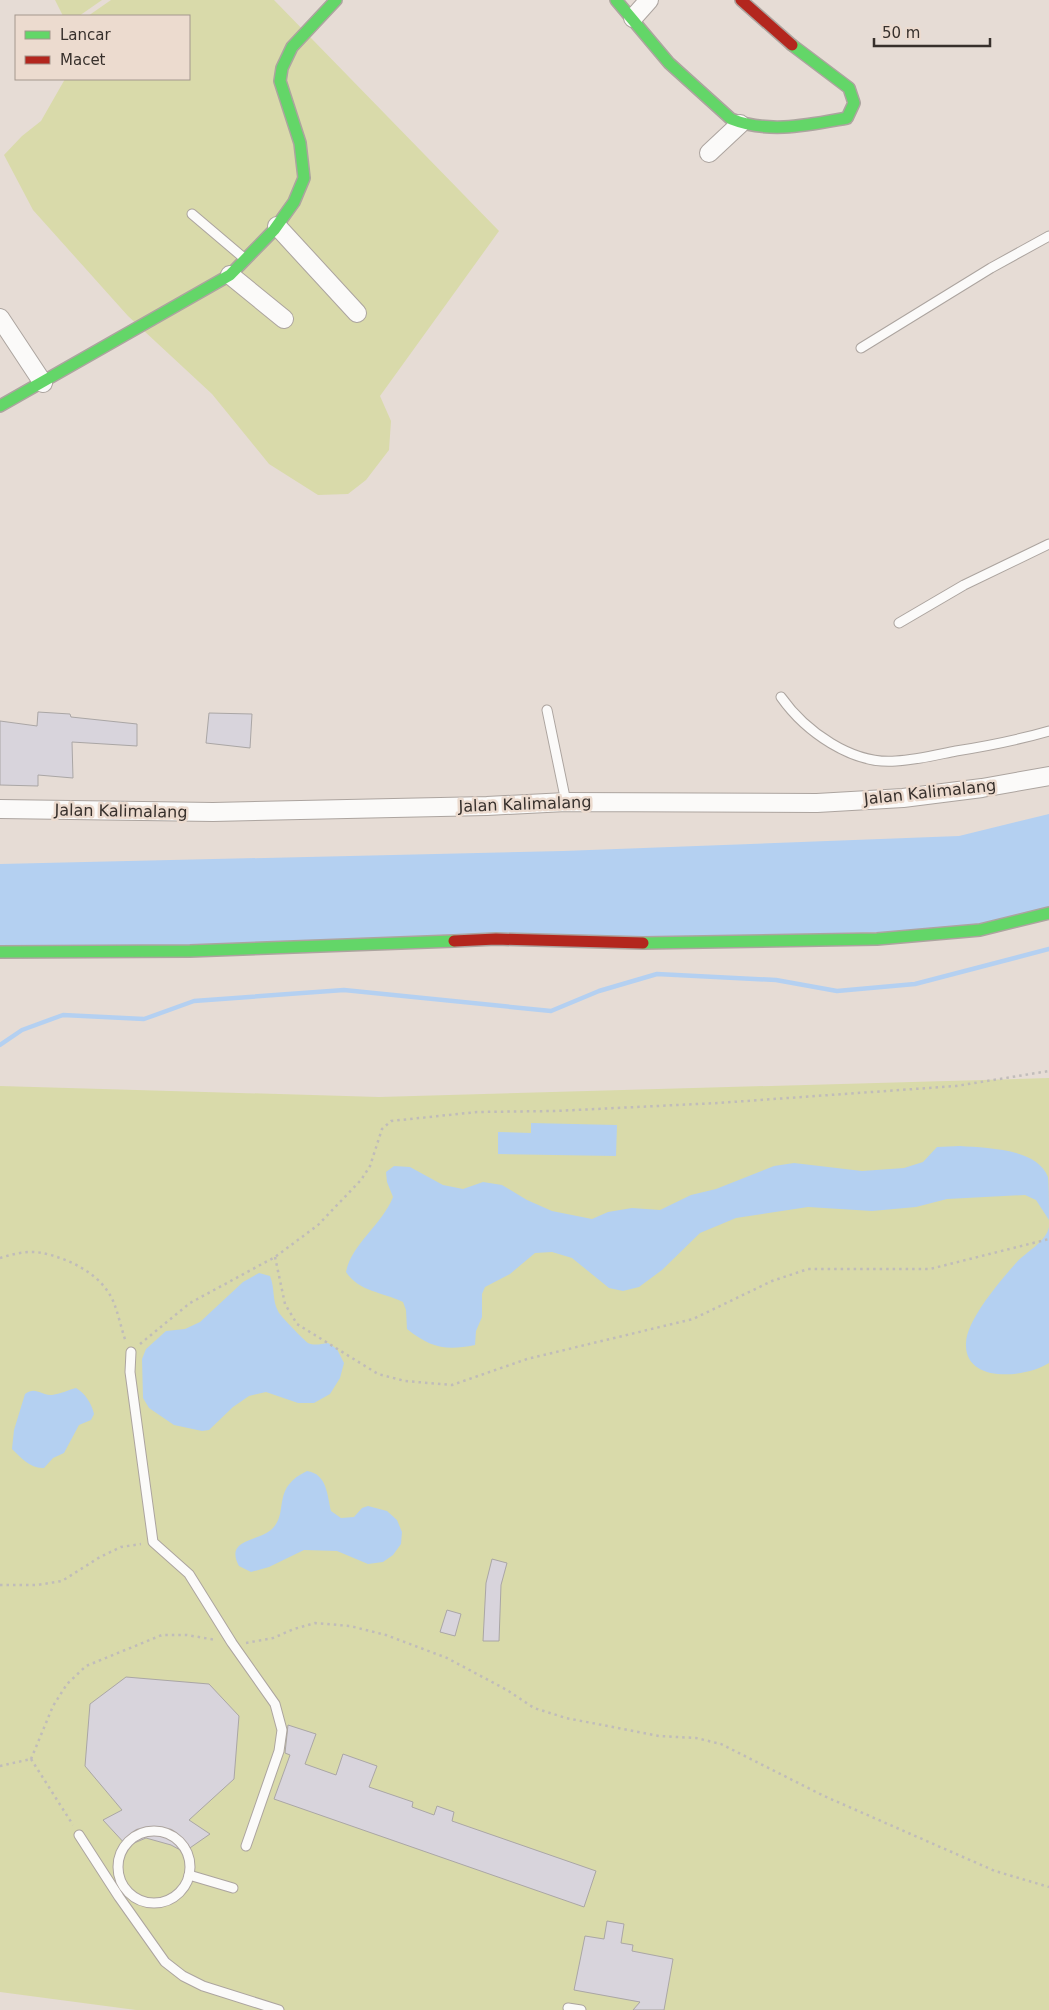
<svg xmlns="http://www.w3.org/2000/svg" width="1049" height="2010" font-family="'DejaVu Sans',sans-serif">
  <rect width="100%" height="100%" fill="#e6dcd5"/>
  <g fill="#d9daaa">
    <polygon points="55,0 102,0 79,16 63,16"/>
    <polygon points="111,0 274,0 499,231 380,396 391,421 389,450 366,480 348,494 318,495 269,464 212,394 128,316 33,210 4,155 22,136 41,121 65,79 189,79 189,16 88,16"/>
    <polygon points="1049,1078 1049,2010 136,2010 0,1992 0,1086 379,1097"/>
  </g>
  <g fill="#b4d0f1">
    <polygon points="1049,814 1049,913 980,930 0,951 0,864 563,851 959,836"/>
    <polygon points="531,1123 617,1125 616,1156 498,1154 498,1132 531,1133"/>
    <path d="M960 1146C986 1148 1037 1148 1048 1177 1049 1188 1049 1208 1049 1220L1036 1200 1025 1195 947 1199 916 1207 872 1211 808 1207 736 1218 700 1233 662 1270 639 1287 623 1291 609 1288 572 1258 552 1252 535 1253 510 1274 485 1287 482 1294V1317L476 1331 475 1345C446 1351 431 1348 407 1329L406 1310 403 1302C383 1292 359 1292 346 1272 352 1243 382 1225 393 1197L387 1182 386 1172 394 1166 410 1167 443 1185 463 1189 483 1182 502 1185 527 1200 552 1211 592 1219 608 1212 632 1208 660 1210 691 1195 716 1189 774 1166 794 1163 862 1171 904 1168 923 1162 937 1147Z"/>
    <path d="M1049 1227V1363C1026 1378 964 1384 966 1343 967 1319 1001 1280 1016 1263 1027 1251 1046 1242 1049 1227Z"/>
    <path d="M259 1273 270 1276C275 1288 272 1300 278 1311 280 1316 304 1340 308 1343 314 1346 321 1344 328 1343L337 1349 344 1363 340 1378 330 1394 314 1403H298L266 1392 249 1396 233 1407 209 1430 202 1431 174 1425 149 1408 143 1398 142 1359 146 1349 166 1331 185 1329 200 1322 243 1282Z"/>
    <path d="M76 1388C85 1393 92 1404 94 1414L91 1420 79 1425 64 1453 53 1458 44 1468C31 1469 21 1458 12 1449L14 1430 25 1394C36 1386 41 1396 52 1395 60 1394 68 1390 76 1388Z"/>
    <path d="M307 1471C327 1474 327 1494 331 1511L341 1518 354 1517 362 1508 368 1506 387 1511 397 1520 402 1532 401 1544 393 1555 383 1562 368 1564 337 1551 304 1550 269 1567 251 1572 239 1566C224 1538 260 1542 273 1528 289 1511 271 1488 307 1471Z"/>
  </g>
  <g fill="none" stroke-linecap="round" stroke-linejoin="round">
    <polyline stroke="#b4d0f1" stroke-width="4.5" points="0,1045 22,1030 63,1015 144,1019 194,1001 344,990 551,1011 599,991 657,974 776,980 837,991 915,984 1049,949"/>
  </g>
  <g fill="#d8d4dc" stroke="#aaa6a5">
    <polygon points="38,712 70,714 71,717 137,724 137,746 72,742 73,778 38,775 38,786 0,785 0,721 37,726"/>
    <polygon points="209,713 252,714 250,748 206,743"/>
    <polygon points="492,1559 507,1563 501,1585 499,1641 483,1641 486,1583"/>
    <polygon points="447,1610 461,1614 455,1636 440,1632"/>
    <polygon points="126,1677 209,1684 239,1716 234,1779 189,1820 210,1834 184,1852 171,1845 146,1838 127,1846 103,1820 122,1810 85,1766 90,1704"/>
    <polygon points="288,1725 316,1734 305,1764 336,1775 343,1754 377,1766 369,1787 413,1802 412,1807 434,1815 437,1806 454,1812 452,1821 596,1871 584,1907 274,1799 290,1755 285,1753"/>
    <polygon points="607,1921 624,1924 621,1943 633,1945 632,1951 673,1959 664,2010 633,2010 640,2002 574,1990 585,1936 604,1939"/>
  </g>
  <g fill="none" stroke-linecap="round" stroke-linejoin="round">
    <g stroke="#aca49f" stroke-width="11">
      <g id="lane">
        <polyline points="192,214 245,259"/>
        <polyline points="861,348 991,268 1049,236"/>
        <polyline points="899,623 964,585 1049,544"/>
        <path d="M781 697C805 731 852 765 896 761 916 760 936 755 956 751 987 746 1018 740 1049 731"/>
        <polyline points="547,710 566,802"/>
        <polyline points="131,1352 130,1372 153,1542 189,1574 232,1643 275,1704 282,1730 279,1751 246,1846"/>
        <circle cx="154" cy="1867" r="36"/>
        <polyline points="79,1835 119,1897 165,1962 183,1976 203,1986 279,2010"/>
        <polyline points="189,1875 233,1888"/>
        <polyline points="568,2008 581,2010"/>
      </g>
    </g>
    <g stroke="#aca49f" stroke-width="20">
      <g id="street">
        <polyline points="633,18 649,0"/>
        <polyline points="709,153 740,124"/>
        <polyline points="277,226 357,313"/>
        <polyline points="230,275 284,319"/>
        <polyline points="0,318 43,383"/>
        <polyline points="0,809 213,812 487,806 566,802 817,803 903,798 982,788 1049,776"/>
      </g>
    </g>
    <g stroke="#aca49f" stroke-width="14">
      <g id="fast">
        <path d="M616 0 669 63 731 119C769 134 808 125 847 118L854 103 849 88 792 45"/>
        <polyline points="0,406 230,275 274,230 294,202 304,178 300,143 280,81 282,68 292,47 336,0"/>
        <polyline points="643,943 877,939 980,930 1049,913"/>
        <polyline points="0,952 190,951 454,941"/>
      </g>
    </g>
    <g stroke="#aca49f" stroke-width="14">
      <g id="jam">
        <polyline points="741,0 792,45"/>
        <polyline points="454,941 496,939 643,943"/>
      </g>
    </g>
    <g stroke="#c0bcba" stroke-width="2.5" stroke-dasharray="2.5 4" stroke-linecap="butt">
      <polyline points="275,1257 285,1304 297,1324 378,1374 405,1381 452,1385 527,1359 693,1319 772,1281 808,1269 930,1269 1049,1239"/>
      <path d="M0 1258C13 1254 28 1250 42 1253 67 1258 97 1272 110 1295 117 1306 121 1329 126 1342"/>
      <polyline points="140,1344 190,1303 275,1257 318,1225 361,1180 370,1166 382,1129 391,1121 477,1112 555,1111 718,1103 956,1086 1049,1071"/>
      <polyline points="0,1585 37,1585 62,1581 100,1557 121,1547 141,1544"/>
      <polyline points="246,1643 273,1638 294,1629 315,1623 350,1626 386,1635 447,1658 507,1690 534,1708 566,1718 659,1736 696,1738 721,1744 824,1796 995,1871 1049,1887"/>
      <polyline points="31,1759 53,1706 67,1684 86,1666 162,1635 187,1635 216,1640"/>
      <polyline points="31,1759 73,1825"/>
      <polyline points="0,1766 31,1759"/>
    </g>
    <use href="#lane" stroke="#fbfaf9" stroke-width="9"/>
    <use href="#street" stroke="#fbfaf9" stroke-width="18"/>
    <use href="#fast" stroke="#63d668" stroke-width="11"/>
    <use href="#jam" stroke="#b3261e" stroke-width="11"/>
  </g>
  <g text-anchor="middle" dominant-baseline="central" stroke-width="5" stroke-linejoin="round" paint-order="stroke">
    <g font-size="16" fill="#37302c" stroke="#ecdbcf">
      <text transform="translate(930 792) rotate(-6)">Jalan Kalimalang</text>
      <text transform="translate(525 804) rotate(-2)">Jalan Kalimalang</text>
      <text transform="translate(121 811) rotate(1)">Jalan Kalimalang</text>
    </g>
  </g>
  <rect x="15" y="15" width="175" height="65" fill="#ecdbcf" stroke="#a4978e"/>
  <rect x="25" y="31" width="25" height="8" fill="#63d668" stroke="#a4978e"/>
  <text x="60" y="40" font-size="15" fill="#37302c">Lancar</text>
  <rect x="25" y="56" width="25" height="8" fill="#b3261e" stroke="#a4978e"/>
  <text x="60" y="65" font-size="15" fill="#37302c">Macet</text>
  <path d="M874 38v8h116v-8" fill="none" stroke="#37302c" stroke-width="2.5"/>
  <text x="882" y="38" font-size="15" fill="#37302c" stroke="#ecdbcf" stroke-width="4" paint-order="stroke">50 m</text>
</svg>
